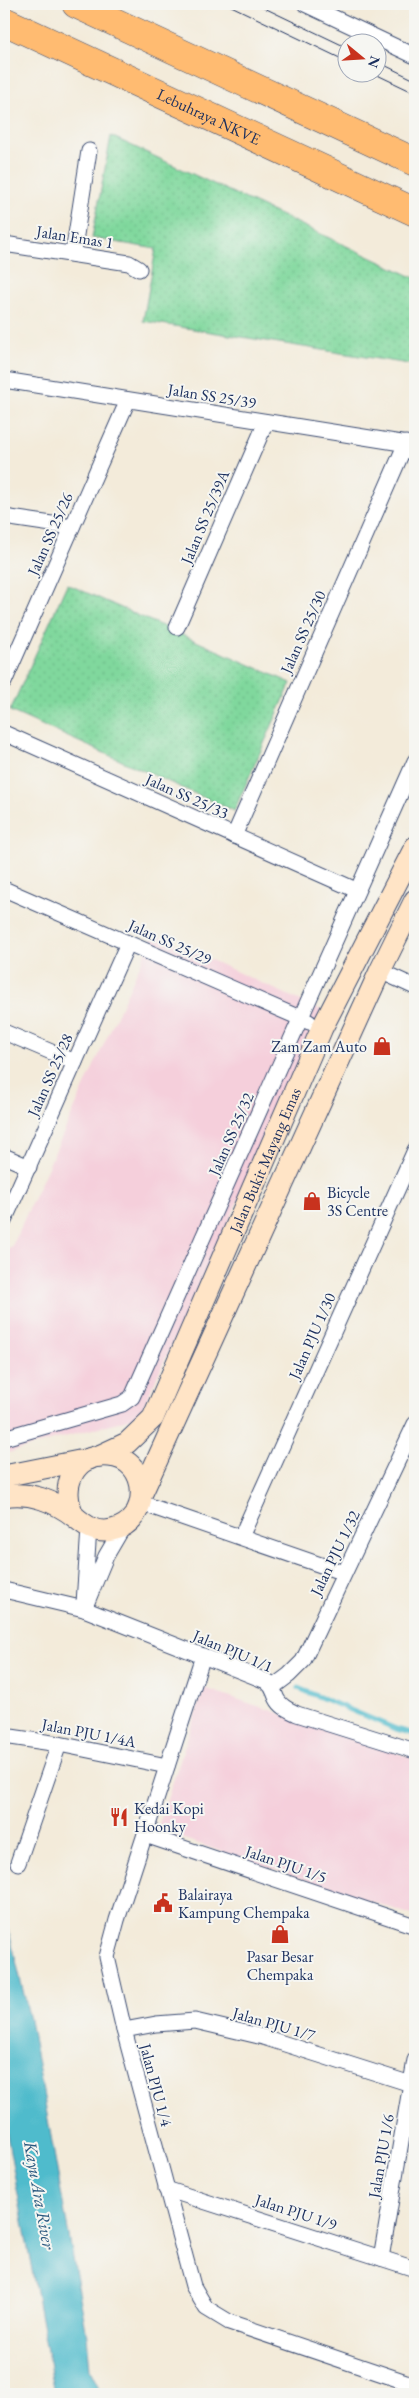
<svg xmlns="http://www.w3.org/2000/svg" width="419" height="2398" font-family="'EB Garamond',serif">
  <defs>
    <pattern id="grass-dots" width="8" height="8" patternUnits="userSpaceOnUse" patternTransform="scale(1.25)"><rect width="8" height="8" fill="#80d89d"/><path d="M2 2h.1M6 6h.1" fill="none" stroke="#6eba8a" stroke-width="1.8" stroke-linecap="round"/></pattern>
  </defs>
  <rect width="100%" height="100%" fill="#f6f6f2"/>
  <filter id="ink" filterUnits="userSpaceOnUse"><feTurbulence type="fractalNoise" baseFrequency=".02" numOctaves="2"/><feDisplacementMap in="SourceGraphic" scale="10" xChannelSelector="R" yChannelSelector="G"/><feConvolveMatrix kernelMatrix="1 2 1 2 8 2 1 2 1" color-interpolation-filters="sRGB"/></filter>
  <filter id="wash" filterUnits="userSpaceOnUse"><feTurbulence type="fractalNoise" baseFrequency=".0096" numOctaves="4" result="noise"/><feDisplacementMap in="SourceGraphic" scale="20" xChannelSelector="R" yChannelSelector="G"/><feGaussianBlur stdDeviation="1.12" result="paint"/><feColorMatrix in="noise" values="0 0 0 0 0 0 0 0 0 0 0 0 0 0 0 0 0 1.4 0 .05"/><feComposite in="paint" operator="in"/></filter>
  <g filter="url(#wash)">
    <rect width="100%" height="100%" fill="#f3ebda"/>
    <g fill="#f5cfdb">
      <polygon points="154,934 325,1012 139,1416 4,1454 4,1252 12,1246"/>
      <polygon points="204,1688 415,1759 415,1916 157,1830"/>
    </g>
    <g fill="url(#grass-dots)" stroke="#4e847e">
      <polygon points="111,136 415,278 415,365 143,321 156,249 92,238"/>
      <polygon points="67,584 291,683 234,811 10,711"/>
    </g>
    <polygon fill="#50bbcc" stroke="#367595" points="4,1910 30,2020 87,2336 90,2370 102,2394 55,2394 4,2119"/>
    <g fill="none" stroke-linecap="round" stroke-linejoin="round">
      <polyline stroke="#50bbcc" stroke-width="5" points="298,1688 396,1729 415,1734"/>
    </g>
  </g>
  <g filter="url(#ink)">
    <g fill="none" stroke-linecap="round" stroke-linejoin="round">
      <g stroke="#3b4b71" stroke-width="17">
        <g id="minor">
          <polyline points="305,4 415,56"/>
          <polyline points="4,244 129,263 139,269"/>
          <polyline points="73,254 89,151"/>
          <polyline points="4,380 414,445"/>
          <polyline points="4,517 72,527"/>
          <polyline points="177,627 266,422"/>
          <polyline points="4,682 128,400"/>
          <polyline points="4,733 356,890"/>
          <polyline points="234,836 406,443"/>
          <polyline points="4,889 309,1022"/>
          <polyline points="380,971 415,987"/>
          <polyline points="4,1032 75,1062"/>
          <polyline points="4,1156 29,1167"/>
          <polyline points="4,1221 128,943"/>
          <polyline points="4,1438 122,1404 132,1397 415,761"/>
          <polyline points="141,1503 344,1573"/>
          <polyline points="241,1537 415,1150"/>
          <path d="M4 1590 84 1609 266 1681C274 1687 273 1691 277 1699 281 1707 289 1710 297 1714L415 1751"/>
          <polyline points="84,1603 89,1528"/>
          <polyline points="84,1609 106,1556 123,1527"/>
          <polyline points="203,1656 117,1920 107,1957 124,2030 193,2286 206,2308 229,2322 415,2385"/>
          <polyline points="273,1687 289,1675 303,1661 415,1424"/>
          <polyline points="4,1736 59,1744 167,1766"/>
          <polyline points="145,1835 415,1926"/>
          <polyline points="18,1863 59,1744"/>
          <polyline points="124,2030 156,2024 195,2021 263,2037 411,2084"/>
          <polyline points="166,2189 415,2269"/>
          <polyline points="381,2258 415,2060"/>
        </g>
      </g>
      <g stroke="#3b4b71" stroke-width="23">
        <g id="secondary">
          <path id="s1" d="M99 1456 127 1443 153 1418 322 1028 415 847"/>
          <polyline points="4,1476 89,1459"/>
          <polyline points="143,1491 380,971 415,900"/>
          <path d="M4 1496C29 1491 55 1501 75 1517 86 1526 96 1534 112 1530 152 1522 151 1459 109 1456 73 1453 59 1488 74 1516"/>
        </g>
      </g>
      <g stroke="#3b4b71" stroke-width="29">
        <g id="motorway">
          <polyline points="76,4 415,162"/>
          <path id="s2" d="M4 21 415 212"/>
        </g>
      </g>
      <use href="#minor" stroke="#fff" stroke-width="15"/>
      <use href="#secondary" stroke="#ffe4c6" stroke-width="21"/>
      <use href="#motorway" stroke="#ffbb71" stroke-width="28"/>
      <g stroke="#1b2f5e" stroke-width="1">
        <polyline points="227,4 346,61"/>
        <polyline points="256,4 346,47"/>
        <polyline points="376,61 415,80"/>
        <polyline points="371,72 415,93"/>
      </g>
    </g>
  </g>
  <defs>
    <g id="shop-bare" transform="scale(1.5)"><path d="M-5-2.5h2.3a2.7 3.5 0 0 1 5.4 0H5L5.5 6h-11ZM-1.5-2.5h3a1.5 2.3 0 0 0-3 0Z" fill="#c8321e" stroke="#f6f6f2" stroke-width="2.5" paint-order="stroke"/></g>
    <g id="restaurant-bare" transform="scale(1.5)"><path d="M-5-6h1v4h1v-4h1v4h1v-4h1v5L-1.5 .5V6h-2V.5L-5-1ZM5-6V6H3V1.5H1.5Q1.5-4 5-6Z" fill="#c8321e" stroke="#f6f6f2" stroke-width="2.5" paint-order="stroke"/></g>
    <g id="civic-bare" transform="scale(1.5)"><path d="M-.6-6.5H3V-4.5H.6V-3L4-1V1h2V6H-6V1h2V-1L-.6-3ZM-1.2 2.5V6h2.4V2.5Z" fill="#c8321e" stroke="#f6f6f2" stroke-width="2.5" paint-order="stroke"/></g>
  </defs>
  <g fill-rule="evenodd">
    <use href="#shop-bare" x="382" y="1046"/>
    <use href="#shop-bare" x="312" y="1201"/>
    <use href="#restaurant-bare" x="119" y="1817"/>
    <use href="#civic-bare" x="163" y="1903"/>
    <use href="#shop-bare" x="280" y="1934"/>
  </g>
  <g text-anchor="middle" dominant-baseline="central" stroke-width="4" stroke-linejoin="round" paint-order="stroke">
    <g font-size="16" fill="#1b2f5e" stroke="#f6f6f2">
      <text stroke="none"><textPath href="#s2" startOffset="226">Lebuhraya NKVE</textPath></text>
      <text transform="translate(75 237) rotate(9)">Jalan Emas 1</text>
      <text transform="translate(212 396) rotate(9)">Jalan SS 25/39</text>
      <text transform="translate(205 517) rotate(-67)">Jalan SS 25/39A</text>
      <text transform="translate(50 534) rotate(-66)">Jalan SS 25/26</text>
      <text transform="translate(303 632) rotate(-66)">Jalan SS 25/30</text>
      <text transform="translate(187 796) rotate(24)">Jalan SS 25/33</text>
      <text transform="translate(170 942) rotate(24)">Jalan SS 25/29</text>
      <text transform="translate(50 1075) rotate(-66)">Jalan SS 25/28</text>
      <text transform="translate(231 1134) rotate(-66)">Jalan SS 25/32</text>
      <text stroke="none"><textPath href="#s1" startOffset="348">Jalan Bukit Mayang Emas</textPath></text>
      <text transform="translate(312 1336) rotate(-66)">Jalan PJU 1/30</text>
      <text transform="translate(335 1553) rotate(-64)">Jalan PJU 1/32</text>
      <text transform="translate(233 1651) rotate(23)">Jalan PJU 1/1</text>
      <text transform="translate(89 1733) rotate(11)">Jalan PJU 1/4A</text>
      <text transform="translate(286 1864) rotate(19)">Jalan PJU 1/5</text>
      <text transform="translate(274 2024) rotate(16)">Jalan PJU 1/7</text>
      <text transform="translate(156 2085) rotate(75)">Jalan PJU 1/4</text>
      <text transform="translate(381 2156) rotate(-80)">Jalan PJU 1/6</text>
      <text transform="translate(296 2212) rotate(18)">Jalan PJU 1/9</text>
    </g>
    <g font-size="16" fill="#1b2f5e" stroke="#f6f6f2" text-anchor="start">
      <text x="367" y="1046" text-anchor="end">Zam Zam Auto</text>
      <text x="327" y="1192">Bicycle<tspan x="327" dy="18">3S Centre</tspan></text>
      <text x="134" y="1808">Kedai Kopi<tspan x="134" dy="18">Hoonky</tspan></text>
      <text x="178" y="1894">Balairaya<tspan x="178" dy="18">Kampung Chempaka</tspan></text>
      <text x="280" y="1956" text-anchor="middle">Pasar Besar<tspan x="280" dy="18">Chempaka</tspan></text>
    </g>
    <g font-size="18" font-style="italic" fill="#2b597f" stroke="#f6f6f2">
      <text transform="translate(40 2195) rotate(80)">Kayu Ara River</text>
    </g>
  </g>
  <rect width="419" height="2398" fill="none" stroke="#f6f6f2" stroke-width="20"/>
  <g transform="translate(362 58) rotate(108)"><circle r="24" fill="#f6f6f2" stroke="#9ea6b7"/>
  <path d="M0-4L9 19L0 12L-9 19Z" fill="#c8321e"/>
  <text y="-8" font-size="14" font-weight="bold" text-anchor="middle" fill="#1b2f5e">N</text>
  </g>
</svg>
